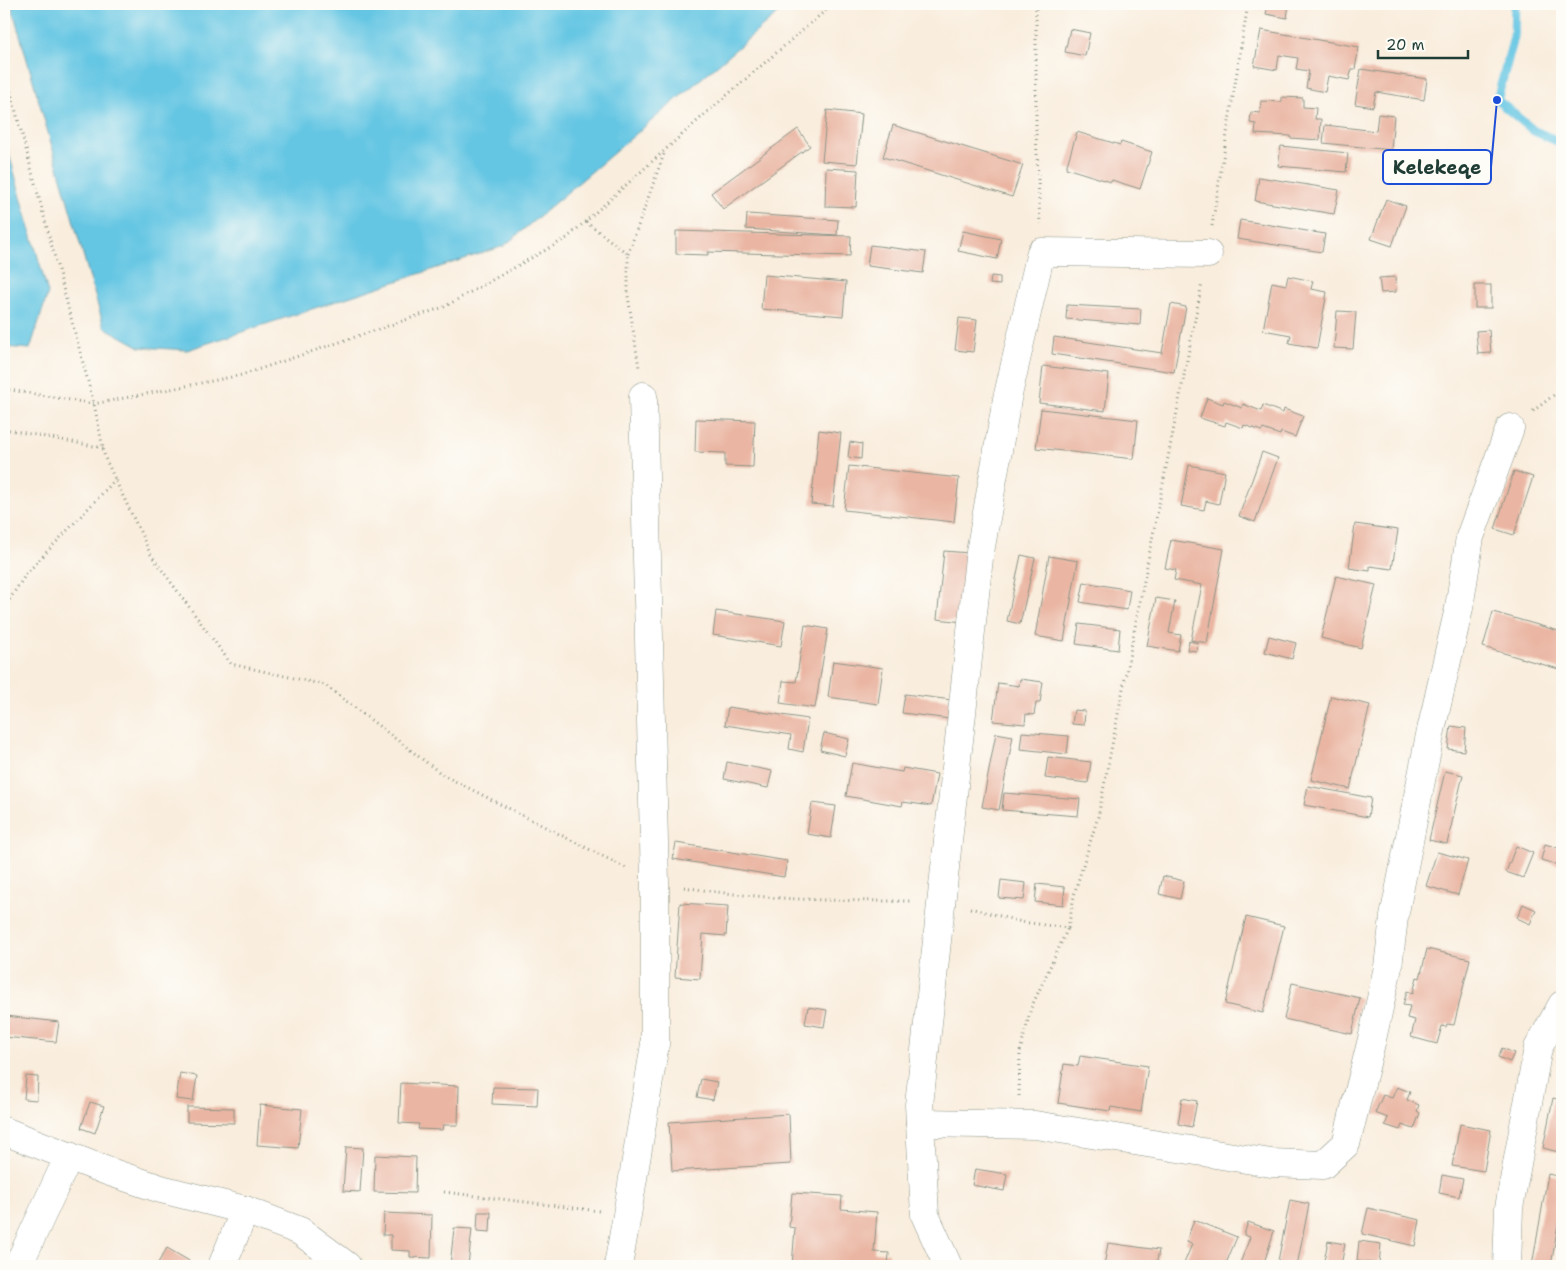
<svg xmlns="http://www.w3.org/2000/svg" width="1566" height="1270" font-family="'Shantell Sans',sans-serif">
  <rect width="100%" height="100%" fill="#fdfcf7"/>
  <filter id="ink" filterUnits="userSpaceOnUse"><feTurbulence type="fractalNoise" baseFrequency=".02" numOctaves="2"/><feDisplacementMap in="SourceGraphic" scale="10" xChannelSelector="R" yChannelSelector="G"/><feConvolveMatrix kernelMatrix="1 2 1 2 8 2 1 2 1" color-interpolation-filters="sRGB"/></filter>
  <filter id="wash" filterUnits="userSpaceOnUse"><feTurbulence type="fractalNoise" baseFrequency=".0096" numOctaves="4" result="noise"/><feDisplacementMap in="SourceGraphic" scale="20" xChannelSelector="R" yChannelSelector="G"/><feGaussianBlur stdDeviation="1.12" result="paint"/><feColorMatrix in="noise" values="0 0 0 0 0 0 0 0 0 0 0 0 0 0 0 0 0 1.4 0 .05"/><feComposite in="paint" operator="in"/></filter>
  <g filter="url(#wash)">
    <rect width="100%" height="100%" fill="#f9eddd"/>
    <g fill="#65c6e3" stroke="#42828c">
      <polygon points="11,4 789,4 504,246 187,350 140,347 104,327"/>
      <polygon points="4,136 48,293 30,349 4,347"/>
    </g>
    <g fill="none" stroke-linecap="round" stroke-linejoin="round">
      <polyline stroke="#65c6e3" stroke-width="9" points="1515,4 1514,37 1497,100 1534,131 1562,143"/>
    </g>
    <g id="blocks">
      <g fill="#eab6a3">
        <polygon points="1268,4 1289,4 1287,18 1266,14"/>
        <polygon points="1070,29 1090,33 1085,56 1065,52"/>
        <polygon points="1261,30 1359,47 1355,69 1352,69 1349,80 1328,76 1325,92 1306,88 1309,71 1296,69 1298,58 1279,55 1277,70 1254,66"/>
        <polygon points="1361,69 1427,79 1424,100 1376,92 1373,107 1355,104"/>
        <polygon points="1282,97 1303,98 1303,107 1316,108 1315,119 1321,119 1320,140 1290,138 1290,136 1255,134 1256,124 1250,123 1251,112 1260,113 1261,101 1282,102"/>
        <polygon points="827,110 862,114 857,164 822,161"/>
        <polygon points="1378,114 1394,116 1391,150 1323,143 1325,125 1376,131"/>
        <polygon points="893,125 1023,165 1012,197 883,157"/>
        <polygon points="798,129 810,146 723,209 711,193"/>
        <polygon points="1077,132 1120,145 1121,142 1152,152 1140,189 1112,180 1111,182 1066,168"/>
        <polygon points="1281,146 1348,153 1346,172 1278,166"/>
        <polygon points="826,168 858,170 856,207 825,206"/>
        <polygon points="1259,177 1339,190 1334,214 1255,201"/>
        <polygon points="1386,199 1406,206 1392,246 1371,239"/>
        <polygon points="747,214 838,220 837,235 746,229"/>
        <polygon points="1240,220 1325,234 1322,252 1237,239"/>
        <polygon points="676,231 851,236 850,256 708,252 708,255 676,254"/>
        <polygon points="963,231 1001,239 997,259 958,251"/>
        <polygon points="870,245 926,252 923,273 867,266"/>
        <polygon points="764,275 846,282 843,316 761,309"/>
        <polygon points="991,276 1000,277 1000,285 990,284"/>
        <polygon points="1288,276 1313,281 1311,289 1327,292 1317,348 1289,343 1291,335 1263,330 1272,282 1286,285"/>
        <polygon points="1395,277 1396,292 1381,293 1379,278"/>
        <rect x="1475" y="285" width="16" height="23"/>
        <polygon points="1171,304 1186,307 1174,372 1052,354 1054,337 1162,353"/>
        <polygon points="1067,305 1141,309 1140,325 1066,319"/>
        <polygon points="1337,311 1356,312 1353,349 1334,348"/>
        <polygon points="959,318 977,320 973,352 955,350"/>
        <polygon points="1489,330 1491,353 1478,354 1476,331"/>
        <polygon points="1043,366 1109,374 1105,411 1039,403"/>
        <polygon points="1207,398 1223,404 1224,401 1242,408 1243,404 1261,411 1263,405 1283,413 1284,409 1303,416 1295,437 1281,432 1280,435 1263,429 1262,431 1244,425 1243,428 1226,422 1225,426 1200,418"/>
        <polygon points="1041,409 1138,420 1134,459 1036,448"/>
        <polygon points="696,419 755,421 753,467 725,466 725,453 695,452"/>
        <polygon points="819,430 841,433 833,506 811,504"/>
        <polygon points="850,442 862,444 861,459 848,457"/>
        <polygon points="1262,452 1278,458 1255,522 1239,516"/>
        <polygon points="1189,465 1225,472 1219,504 1206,501 1204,510 1181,506"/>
        <polygon points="849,466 959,478 954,522 844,510"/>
        <polygon points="1514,471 1533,477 1514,535 1495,529"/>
        <polygon points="1355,524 1398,530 1392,569 1370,566 1370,571 1349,568"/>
        <polygon points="1171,540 1224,549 1207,643 1191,640 1202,585 1174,580 1176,570 1165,568"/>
        <polygon points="944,551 970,553 963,622 937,619"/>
        <polygon points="1021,555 1035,558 1020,624 1007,621"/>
        <polygon points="1049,556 1078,561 1064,641 1035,636"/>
        <polygon points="1336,576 1376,585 1361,648 1321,638"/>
        <polygon points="1084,582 1130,590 1127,610 1080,602"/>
        <polygon points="1156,598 1175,601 1169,633 1181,635 1178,651 1147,646"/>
        <polygon points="716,611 785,621 781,646 713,635"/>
        <polygon points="1493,612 1562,632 1562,670 1483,647"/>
        <polygon points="1079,624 1120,629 1118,650 1076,644"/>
        <polygon points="805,625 828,629 815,708 780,703 783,681 796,682"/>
        <polygon points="1269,636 1296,643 1292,659 1265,652"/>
        <polygon points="1189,641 1198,643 1197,651 1187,650"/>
        <polygon points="833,661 883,668 878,704 828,697"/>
        <polygon points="1020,679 1043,682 1040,703 1036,703 1034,715 1026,714 1025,724 993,721 998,683 1019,686"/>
        <polygon points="905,694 952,700 950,719 902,713"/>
        <polygon points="1331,696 1370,705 1350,789 1311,780"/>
        <polygon points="728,707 808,719 803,752 789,749 791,735 725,725"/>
        <polygon points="1074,710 1085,711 1084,725 1072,724"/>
        <polygon points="1451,726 1466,728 1464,751 1448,749"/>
        <polygon points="1022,732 1069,736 1067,754 1020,749"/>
        <polygon points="824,733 849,739 845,756 820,750"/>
        <polygon points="996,733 1013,736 999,810 982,807"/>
        <polygon points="1048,757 1091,762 1088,783 1045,778"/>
        <polygon points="727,762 772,771 768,788 724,779"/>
        <polygon points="852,763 902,772 903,768 937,774 931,806 903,802 902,806 846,796"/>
        <polygon points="1445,771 1463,775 1447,844 1429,840"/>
        <polygon points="1308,786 1371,798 1368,817 1304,805"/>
        <polygon points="1004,793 1080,799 1078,816 1002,810"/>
        <polygon points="812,803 836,806 831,838 807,834"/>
        <polygon points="676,843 787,861 784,877 673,859"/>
        <polygon points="1545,844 1562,849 1562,866 1541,860"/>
        <polygon points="1516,846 1533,853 1523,878 1506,872"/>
        <polygon points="1437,852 1468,860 1458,895 1426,886"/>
        <polygon points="1163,876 1184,881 1180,899 1159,894"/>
        <polygon points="1001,880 1026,883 1024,900 999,898"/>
        <polygon points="1037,884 1065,887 1063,905 1035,902"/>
        <polygon points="680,903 728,906 726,936 703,934 700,979 675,977"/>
        <polygon points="1523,904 1536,910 1530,924 1517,918"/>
        <polygon points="1246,917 1284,926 1263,1013 1225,1004"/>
        <polygon points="1427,949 1470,959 1454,1025 1447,1024 1446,1027 1442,1026 1437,1044 1411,1037 1415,1020 1407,1018 1410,1006 1403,1005 1407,991 1413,993 1417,977 1420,978"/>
        <polygon points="1292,983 1360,998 1352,1034 1284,1019"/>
        <polygon points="808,1007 827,1010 824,1027 805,1024"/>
        <polygon points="6,1016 59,1022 56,1042 4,1037"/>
        <polygon points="1502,1048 1514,1053 1510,1062 1498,1057"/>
        <polygon points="1080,1056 1148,1066 1141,1112 1111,1107 1110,1111 1058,1103 1064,1064 1078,1066"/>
        <polygon points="180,1073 197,1076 193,1101 176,1099"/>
        <polygon points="26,1076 38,1077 37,1100 24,1099"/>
        <polygon points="701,1079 717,1082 713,1100 697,1097"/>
        <polygon points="401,1083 459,1086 458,1125 443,1125 442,1130 418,1129 419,1124 399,1123"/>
        <polygon points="493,1087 538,1088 537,1106 492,1104"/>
        <polygon points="1397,1087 1410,1092 1407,1100 1419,1105 1417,1111 1420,1113 1414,1129 1402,1125 1400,1130 1385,1125 1388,1118 1375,1113 1383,1095 1392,1098"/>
        <polygon points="1182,1098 1197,1101 1192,1127 1178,1124"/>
        <polygon points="1553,1098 1562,1100 1562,1153 1543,1148"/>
        <polygon points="90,1102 104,1106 95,1133 81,1128"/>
        <polygon points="260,1105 302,1109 298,1148 257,1145"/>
        <polygon points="187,1107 234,1108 234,1123 187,1122"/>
        <polygon points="789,1114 791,1164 672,1171 669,1122"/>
        <polygon points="1460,1124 1491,1130 1484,1171 1452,1166"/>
        <polygon points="346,1147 363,1148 360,1192 343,1191"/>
        <polygon points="375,1155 416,1157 415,1193 374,1192"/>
        <polygon points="975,1169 1007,1174 1004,1191 972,1185"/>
        <polygon points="1548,1174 1562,1177 1562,1200 1551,1266 1532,1266"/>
        <polygon points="1442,1175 1463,1179 1459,1197 1439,1193"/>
        <polygon points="792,1193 842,1196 841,1209 877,1212 874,1252 889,1253 888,1266 792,1266 795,1228 789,1227"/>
        <polygon points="1290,1200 1309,1204 1297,1266 1277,1266"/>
        <polygon points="1368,1208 1420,1220 1415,1246 1362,1234"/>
        <polygon points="478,1212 491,1212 490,1232 477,1231"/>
        <polygon points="384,1213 432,1215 431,1258 410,1257 410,1251 391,1250 391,1235 383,1235"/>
        <polygon points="1194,1220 1237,1237 1225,1266 1183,1266 1192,1244 1186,1242"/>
        <polygon points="1248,1222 1274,1231 1263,1266 1239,1266 1250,1237 1244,1235"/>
        <polygon points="454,1228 472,1229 468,1266 450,1266"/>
        <polygon points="1328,1241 1345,1244 1341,1266 1323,1266"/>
        <polygon points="1359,1241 1381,1244 1379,1264 1357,1261"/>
        <polygon points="1108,1243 1159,1250 1156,1266 1104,1266"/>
        <polygon points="167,1248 198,1266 156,1266"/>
      </g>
    </g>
  </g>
  <g filter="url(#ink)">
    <use href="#blocks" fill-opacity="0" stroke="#8c9588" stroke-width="1"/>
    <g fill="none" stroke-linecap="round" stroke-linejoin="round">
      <g stroke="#8c9588" stroke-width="29">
        <g id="minor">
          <polyline points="920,1123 1035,1125 1271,1163 1323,1165 1346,1144 1373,1035 1388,967 1394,917 1430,735 1459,608 1470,537 1510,428"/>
          <polyline points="4,1131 107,1171 161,1189 245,1210 300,1231 347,1266"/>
          <polyline points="18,1266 69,1156"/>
          <polyline points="222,1266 245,1210"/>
          <polyline points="618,1266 627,1215 655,1044 655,883 643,396"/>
          <polyline points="948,1266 925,1215 919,1105 979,558 1007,399 1041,252 1208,254"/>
          <polyline points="1507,1266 1509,1208 1538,1048 1562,1005"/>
        </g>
      </g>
      <g stroke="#8c9588" stroke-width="3" stroke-dasharray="1 4" stroke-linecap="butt">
        <polyline points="1036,4 1036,131 1040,224"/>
        <polyline points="4,67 94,404 105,458 151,555 231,664 325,685 443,775 626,868"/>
        <polyline points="586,222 628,254 628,296 639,368"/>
        <polyline points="1212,226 1248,4"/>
        <polyline points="628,254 665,151"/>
        <polyline points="4,389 94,404 242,375 444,307 567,238 704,115 833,4"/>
        <polyline points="1533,411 1562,389"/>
        <polyline points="4,429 104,448"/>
        <polyline points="4,608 26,574 116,479"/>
        <path d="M684 887C760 900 835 901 912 901"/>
        <polyline points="970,908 1022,922 1068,928 1075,891 1098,817 1202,283"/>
        <polyline points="1019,1096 1020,1052 1031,1008 1068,928"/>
        <polyline points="444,1192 599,1211"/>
      </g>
      <use href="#minor" stroke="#fff" stroke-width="28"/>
    </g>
  </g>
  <path fill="none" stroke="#1d4ed8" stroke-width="2" d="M1497 100L1491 167"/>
  <circle fill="#1d4ed8" stroke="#fdfcf7" stroke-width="2" cx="1497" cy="100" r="5"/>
  <rect fill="#fdfcf7" stroke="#1d4ed8" stroke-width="2" x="1383" y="150" width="108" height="34" rx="5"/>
  <g font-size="19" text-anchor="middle" font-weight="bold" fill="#1f3d34">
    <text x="1437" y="174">Kelekeqe</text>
  </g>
  <rect width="1566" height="1270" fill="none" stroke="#fdfcf7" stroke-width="20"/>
  <path d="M1378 50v8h90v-8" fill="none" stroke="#1f3d34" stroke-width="2.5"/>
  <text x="1386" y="50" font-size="15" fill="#1f3d34" stroke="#fdfcf7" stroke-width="4" paint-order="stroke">20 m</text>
</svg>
